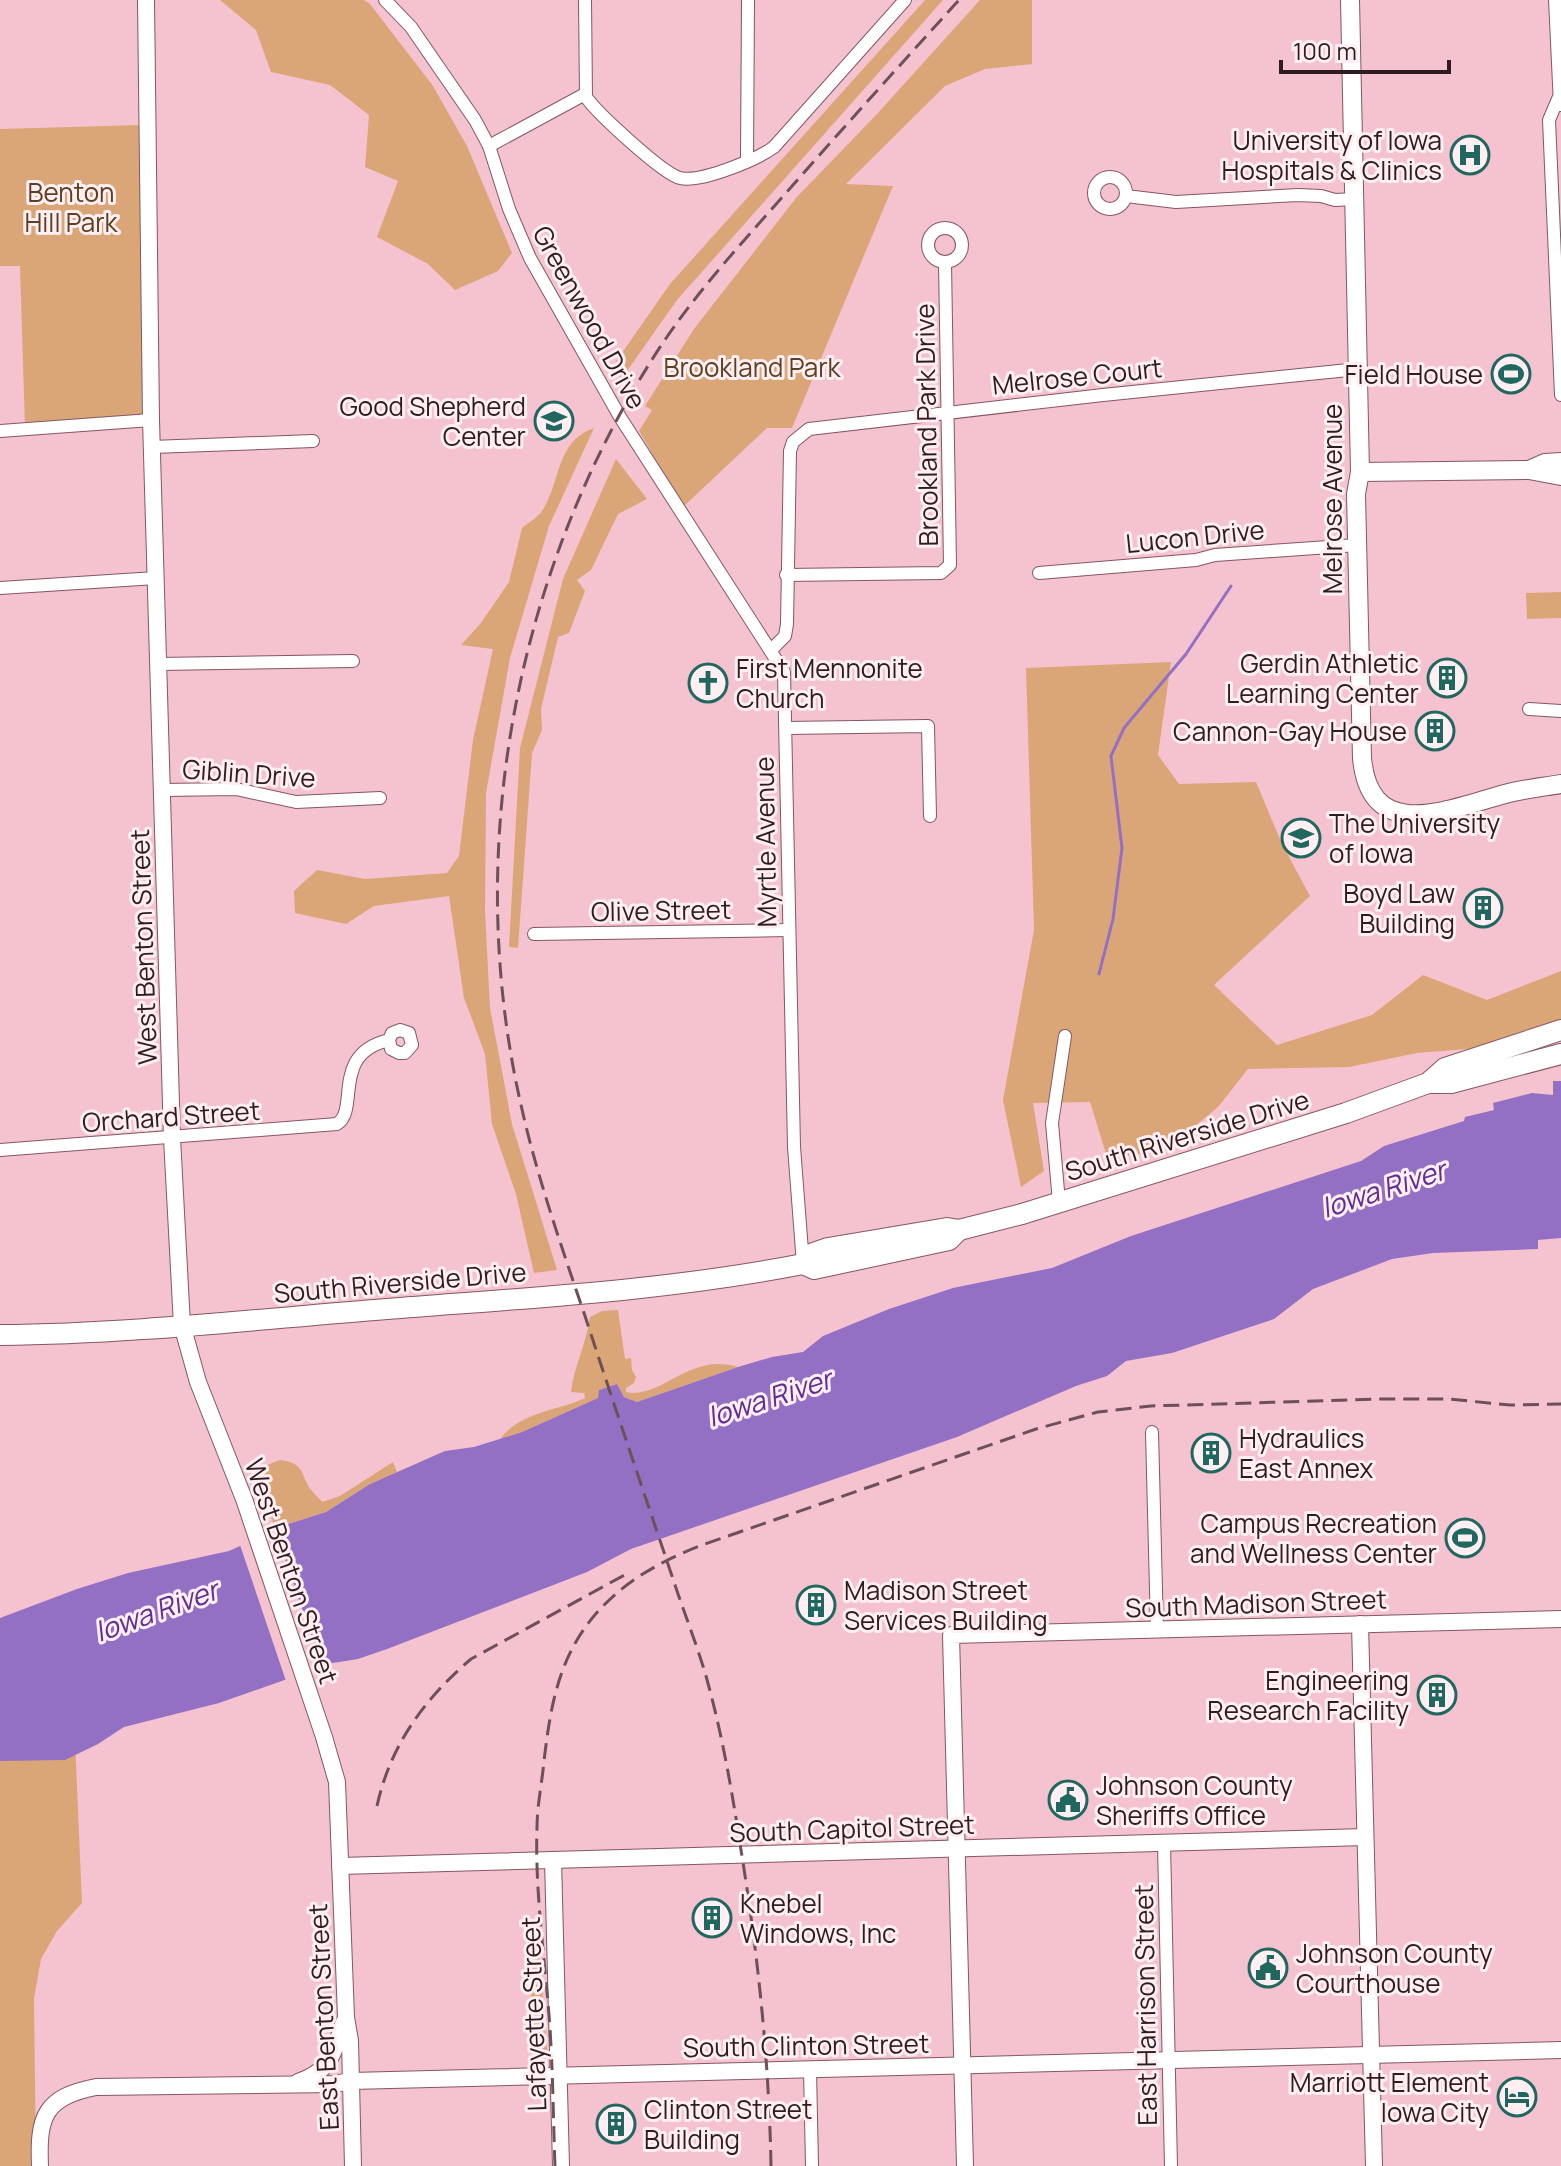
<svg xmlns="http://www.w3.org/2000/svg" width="1561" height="2166" font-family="Manrope,sans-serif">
  <rect width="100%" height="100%" fill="#f5c2cf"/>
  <g fill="#dba677">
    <polygon points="220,0 364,0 370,4 433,86 467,146 512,253 498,271 455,290 428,264 377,237 398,181 365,167 369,115 330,85 271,72 256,30"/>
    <polygon points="925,0 943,0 677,300 622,378 610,370 670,284"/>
    <polygon points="980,0 1032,0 1032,64 985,69 945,86 846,184 893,186 792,428 767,428 683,507 639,431 652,410 645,406 694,329 796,198 877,114"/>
    <polygon points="141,125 145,421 25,429 20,266 0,266 0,129"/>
    <path d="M594 428 549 526 510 658 486 793 485 911 490 1008 512 1124 557 1270 534 1273 516 1194 492 1124 485 1054 464 998 449 896 374 906 346 924 295 913 294 891 317 870 365 879 447 873 459 856 473 740 493 649 461 645 481 623 509 582 522 528C528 523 537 518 542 511 562 480 555 442 594 428Z"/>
    <polygon points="616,459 647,499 618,514 591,570 577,580 585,591 569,633 558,637 541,709 542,730 532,753 518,948 509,947 520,748 563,579"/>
    <polygon points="1561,592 1561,618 1527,619 1526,593"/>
    <polygon points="1171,662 1158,755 1179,784 1256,782 1282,844 1310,896 1214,985 1277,1045 1372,1015 1423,975 1487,1000 1561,971 1561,1021 1479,1048 1417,1053 1349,1067 1248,1069 1218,1107 1164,1152 1107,1157 1090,1102 1033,1103 1044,1171 1021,1187 1003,1100 1034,930 1026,668"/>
    <path d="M618 1310 625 1359 631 1358 632 1370 636 1377 634 1383 626 1388V1392C661 1400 689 1352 738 1367L637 1402 624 1397 617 1384 599 1390 598 1398 522 1432 500 1439C522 1411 555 1412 585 1398L584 1393 571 1392C574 1366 587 1342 590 1317L602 1311Z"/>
    <path d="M280 1460C307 1463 299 1476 313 1492 316 1496 320 1499 322 1502L340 1496 393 1462 397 1472 370 1484 326 1512 275 1528 258 1480 267 1465Z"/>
    <polygon points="75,1740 82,1903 57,1931 41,1959 34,1998 36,2166 0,2166 0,1743"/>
    <polygon points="536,1912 547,2050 535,2051 529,2037"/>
  </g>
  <polygon fill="#9470c5" points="1553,1081 1561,1081 1561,1238 1538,1240 1538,1249 1433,1253 1392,1259 1313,1289 1274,1319 1172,1353 1126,1361 1107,1376 1076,1386 957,1437 631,1549 587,1572 387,1649 358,1659 333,1663 219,1703 124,1727 98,1744 65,1760 0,1761 0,1618 77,1589 128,1573 229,1551 288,1524 326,1512 370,1484 445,1451 474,1447 522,1432 598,1398 599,1390 617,1384 624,1397 637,1402 738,1367 772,1357 803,1352 823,1336 889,1309 953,1288 1052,1268 1131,1236 1361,1161 1384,1146 1464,1121 1465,1117 1494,1110 1493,1103 1532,1093 1553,1095"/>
  <polygon fill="#f5c2cf" points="274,1526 323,1671 287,1684 239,1542"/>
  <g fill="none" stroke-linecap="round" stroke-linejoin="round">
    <polyline stroke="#9470c5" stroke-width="3" points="1099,974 1113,919 1122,848 1111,756 1124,728 1186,654 1231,586"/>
    <g stroke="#835763" stroke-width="14">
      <g id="minor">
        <polyline points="385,0 411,27 475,120 489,146 509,209 530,258 620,417 784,672 794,1147 803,1264"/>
        <path d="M585 0 586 97C597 113 663 174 680 178 701 183 758 159 774 147L905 0"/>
        <polyline points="1555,0 1560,105"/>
        <polyline points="1558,99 1549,120 1561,395"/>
        <polyline points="489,146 585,94"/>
        <polyline points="747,160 748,0"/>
        <circle cx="1110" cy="193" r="16"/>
        <polyline points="1126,196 1176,202 1298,195 1321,196 1335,200 1354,199"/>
        <circle cx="945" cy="245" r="17"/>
        <polyline points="0,431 151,420"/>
        <polyline points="152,447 313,441"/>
        <polyline points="1039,573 1196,560 1215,555 1357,545"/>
        <polyline points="786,575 941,573 950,565 945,263"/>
        <polyline points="0,588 156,578"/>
        <polyline points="771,650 785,636 787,624 790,451 793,442 809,429 1103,395 1358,369"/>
        <polyline points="159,664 353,661"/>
        <polyline points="1529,709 1561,711"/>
        <polyline points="786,728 928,726 930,816"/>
        <polyline points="162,790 236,789 296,802 380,798"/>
        <polyline points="534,934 789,930"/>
        <path d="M0 1150 337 1124C360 1109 330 1054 389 1040L392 1033 400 1030 409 1033 412 1045 405 1053H399L391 1049 389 1040"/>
        <polyline points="1059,1202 1052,1123 1065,1036"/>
        <polyline points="1152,1432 1157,1630"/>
        <polyline points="1164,1843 1171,2166"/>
        <polyline points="810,2069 812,2166"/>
      </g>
    </g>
    <g stroke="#835763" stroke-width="18">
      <g id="tertiary">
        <polyline points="146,0 151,420 172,1138 182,1325 198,1382 244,1499 324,1737 337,1782 346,2017 350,2041 353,2166"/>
        <polyline points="1360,1624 1374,2166"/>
        <polyline points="553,1860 561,2166"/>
        <polyline points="340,1866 1365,1837"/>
        <path d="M298 2082C333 2070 333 2052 344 2022"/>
        <path d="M40 2166C38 2117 44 2097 96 2087L334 2084 351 2081 1561 2050"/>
        <polyline points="965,2166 951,1635 1561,1619"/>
      </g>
    </g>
    <g stroke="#835763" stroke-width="20">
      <g id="secondary">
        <path d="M1350 0 1360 472 1356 494 1362 758C1370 845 1449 809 1505 794 1523 789 1543 787 1561 784"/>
        <polyline points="1529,470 1545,463 1561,462"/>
        <polyline points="1360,472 1529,470 1561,476"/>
      </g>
    </g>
    <g stroke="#835763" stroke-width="22">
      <g id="primary">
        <polyline points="1428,1083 1451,1083 1561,1054"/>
        <polyline points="803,1264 808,1255 828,1248 947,1228 959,1230 1022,1214 1346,1113 1428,1083 1445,1068 1561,1030"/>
        <path d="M0 1335C129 1334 258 1319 387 1309 525 1298 666 1291 803 1264L814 1269 949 1240 959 1230"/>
      </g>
    </g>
    <use href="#minor" stroke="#fff" stroke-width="12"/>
    <use href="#tertiary" stroke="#fff" stroke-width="16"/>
    <use href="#secondary" stroke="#fff" stroke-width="18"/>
    <use href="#primary" stroke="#fff" stroke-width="20"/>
    <g stroke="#6d5058" stroke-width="3" stroke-dasharray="16 8" stroke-linecap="butt">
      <path d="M377 1806C390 1746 424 1699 471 1659L630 1572"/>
      <path d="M555 2166C553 2116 553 2065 549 2015 544 1952 535 1890 537 1828 537 1806 542 1783 544 1761 549 1719 555 1677 577 1640 606 1591 654 1563 705 1544L1036 1429 1098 1412 1151 1406 1380 1399H1448L1510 1405 1561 1404"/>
      <path d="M771 2166C769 2059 758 1955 741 1850 732 1791 722 1733 706 1676 696 1642 683 1610 672 1576 643 1490 614 1405 586 1319 562 1248 537 1177 521 1105 463 852 514 577 653 358 691 298 739 246 786 193 843 128 901 64 959 0"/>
    </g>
  </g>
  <defs>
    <g id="hospital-ring" transform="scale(2)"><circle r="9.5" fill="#ffeef2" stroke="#20685f" stroke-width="1.5"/><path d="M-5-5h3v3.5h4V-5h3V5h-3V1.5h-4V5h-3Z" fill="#20685f"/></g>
    <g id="stadium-ring" transform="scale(2)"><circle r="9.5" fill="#ffeef2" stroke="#20685f" stroke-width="1.5"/><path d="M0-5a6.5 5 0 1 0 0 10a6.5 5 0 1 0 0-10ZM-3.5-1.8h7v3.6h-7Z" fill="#20685f"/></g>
    <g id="school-ring" transform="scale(2)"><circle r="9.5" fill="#ffeef2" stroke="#20685f" stroke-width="1.5"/><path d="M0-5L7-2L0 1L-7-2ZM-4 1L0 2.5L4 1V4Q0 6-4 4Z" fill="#20685f"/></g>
    <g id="building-ring" transform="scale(2)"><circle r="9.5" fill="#ffeef2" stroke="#20685f" stroke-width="1.5"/><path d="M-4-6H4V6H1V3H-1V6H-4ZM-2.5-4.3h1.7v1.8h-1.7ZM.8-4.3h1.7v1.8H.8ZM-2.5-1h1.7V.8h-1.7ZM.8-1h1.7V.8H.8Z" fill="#20685f"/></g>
    <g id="church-ring" transform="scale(2)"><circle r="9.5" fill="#ffeef2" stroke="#20685f" stroke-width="1.5"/><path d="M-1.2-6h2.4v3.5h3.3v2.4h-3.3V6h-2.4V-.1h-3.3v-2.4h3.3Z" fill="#20685f"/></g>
    <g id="university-ring" transform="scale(2)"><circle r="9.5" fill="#ffeef2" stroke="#20685f" stroke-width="1.5"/><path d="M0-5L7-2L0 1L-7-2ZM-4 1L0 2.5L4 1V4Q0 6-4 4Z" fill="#20685f"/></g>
    <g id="civic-ring" transform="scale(2)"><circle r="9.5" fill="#ffeef2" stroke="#20685f" stroke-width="1.5"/><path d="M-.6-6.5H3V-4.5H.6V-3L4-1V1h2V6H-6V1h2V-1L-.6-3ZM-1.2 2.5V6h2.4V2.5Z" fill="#20685f"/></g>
    <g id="hotel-ring" transform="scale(2)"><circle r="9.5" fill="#ffeef2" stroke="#20685f" stroke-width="1.5"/><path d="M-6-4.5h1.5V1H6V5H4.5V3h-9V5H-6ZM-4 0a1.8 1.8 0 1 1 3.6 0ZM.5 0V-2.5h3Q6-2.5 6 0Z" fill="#20685f"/></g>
  </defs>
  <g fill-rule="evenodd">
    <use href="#hospital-ring" x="1470" y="155"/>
    <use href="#stadium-ring" x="1511" y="374"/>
    <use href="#school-ring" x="554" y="421"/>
    <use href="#building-ring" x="1447" y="678"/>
    <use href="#church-ring" x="708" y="683"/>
    <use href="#building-ring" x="1435" y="731"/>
    <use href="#university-ring" x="1301" y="838"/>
    <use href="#building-ring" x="1483" y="908"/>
    <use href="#building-ring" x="1211" y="1453"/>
    <use href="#stadium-ring" x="1465" y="1538"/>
    <use href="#building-ring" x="816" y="1605"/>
    <use href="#building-ring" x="1437" y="1695"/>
    <use href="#civic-ring" x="1068" y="1800"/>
    <use href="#building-ring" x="712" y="1918"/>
    <use href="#civic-ring" x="1268" y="1968"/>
    <use href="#hotel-ring" x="1517" y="2097"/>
    <use href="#building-ring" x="616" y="2124"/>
  </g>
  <g text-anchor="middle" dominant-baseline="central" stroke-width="6" stroke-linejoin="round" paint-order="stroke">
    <g font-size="26" fill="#2f1c21" stroke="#ffeef2" text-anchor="end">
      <text x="1442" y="140">University of Iowa<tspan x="1442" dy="30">Hospitals &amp; Clinics</tspan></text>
      <text x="1483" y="374">Field House</text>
      <text x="526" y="406">Good Shepherd<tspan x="526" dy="30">Center</tspan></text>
      <text x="1419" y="663">Gerdin Athletic<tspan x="1419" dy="30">Learning Center</tspan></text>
      <text x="736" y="668" text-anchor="start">First Mennonite<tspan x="736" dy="30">Church</tspan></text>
      <text x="1407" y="731">Cannon-Gay House</text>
      <text x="1329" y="823" text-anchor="start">The University<tspan x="1329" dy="30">of Iowa</tspan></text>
      <text x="1455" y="893">Boyd Law<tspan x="1455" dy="30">Building</tspan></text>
      <text x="1239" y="1438" text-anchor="start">Hydraulics<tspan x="1239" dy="30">East Annex</tspan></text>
      <text x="1437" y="1523">Campus Recreation<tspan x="1437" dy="30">and Wellness Center</tspan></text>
      <text x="844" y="1590" text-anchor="start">Madison Street<tspan x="844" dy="30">Services Building</tspan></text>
      <text x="1409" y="1680">Engineering<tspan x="1409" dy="30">Research Facility</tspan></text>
      <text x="1096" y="1785" text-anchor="start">Johnson County<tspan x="1096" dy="30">Sheriffs Office</tspan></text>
      <text x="740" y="1903" text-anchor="start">Knebel<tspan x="740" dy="30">Windows, Inc</tspan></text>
      <text x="1296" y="1953" text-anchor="start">Johnson County<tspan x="1296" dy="30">Courthouse</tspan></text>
      <text x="1489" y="2082">Marriott Element<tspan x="1489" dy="30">Iowa City</tspan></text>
      <text x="644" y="2109" text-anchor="start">Clinton Street<tspan x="644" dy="30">Building</tspan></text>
    </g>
    <g font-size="26" fill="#5f3f20" stroke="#ffeef2">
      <text x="71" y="192">Benton<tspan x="71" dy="30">Hill Park</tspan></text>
      <text x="752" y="367">Brookland Park</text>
    </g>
    <g font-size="26" fill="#2f1c21" stroke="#ffeef2">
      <text transform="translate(590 317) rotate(61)">Greenwood Drive</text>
      <text transform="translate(1077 376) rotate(-6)">Melrose Court</text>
      <text transform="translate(926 425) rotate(-91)">Brookland Park Drive</text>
      <text transform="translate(1332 499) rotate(-90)">Melrose Avenue</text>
      <text transform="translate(1195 536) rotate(-6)">Lucon Drive</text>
      <text transform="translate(249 773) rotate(4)">Giblin Drive</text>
      <text transform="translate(765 842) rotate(-91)">Myrtle Avenue</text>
      <text transform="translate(661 910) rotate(-1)">Olive Street</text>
      <text transform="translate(143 947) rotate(-92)">West Benton Street</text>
      <text transform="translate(171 1116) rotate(-4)">Orchard Street</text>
      <text transform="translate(1187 1135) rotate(-17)">South Riverside Drive</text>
      <text transform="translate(400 1282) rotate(-5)">South Riverside Drive</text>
      <text transform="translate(292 1571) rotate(71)">West Benton Street</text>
      <text transform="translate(1256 1603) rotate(-2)">South Madison Street</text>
      <text transform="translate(852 1828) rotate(-2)">South Capitol Street</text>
      <text transform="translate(1145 2005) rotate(-91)">East Harrison Street</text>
      <text transform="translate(533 2014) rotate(-92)">Lafayette Street</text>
      <text transform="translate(323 2017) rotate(-93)">East Benton Street</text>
      <text transform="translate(806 2045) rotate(-1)">South Clinton Street</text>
    </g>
    <g font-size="28" font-style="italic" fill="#602d93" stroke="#ffeef2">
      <text transform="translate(1383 1188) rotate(-18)">Iowa River</text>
      <text transform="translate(769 1397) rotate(-18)">Iowa River</text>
      <text transform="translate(156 1610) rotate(-20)">Iowa River</text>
    </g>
  </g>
  <path d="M1281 60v12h168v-12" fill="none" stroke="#2f1c21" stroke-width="4"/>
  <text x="1293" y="60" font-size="24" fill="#2f1c21" stroke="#ffeef2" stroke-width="6" paint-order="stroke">100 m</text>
</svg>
